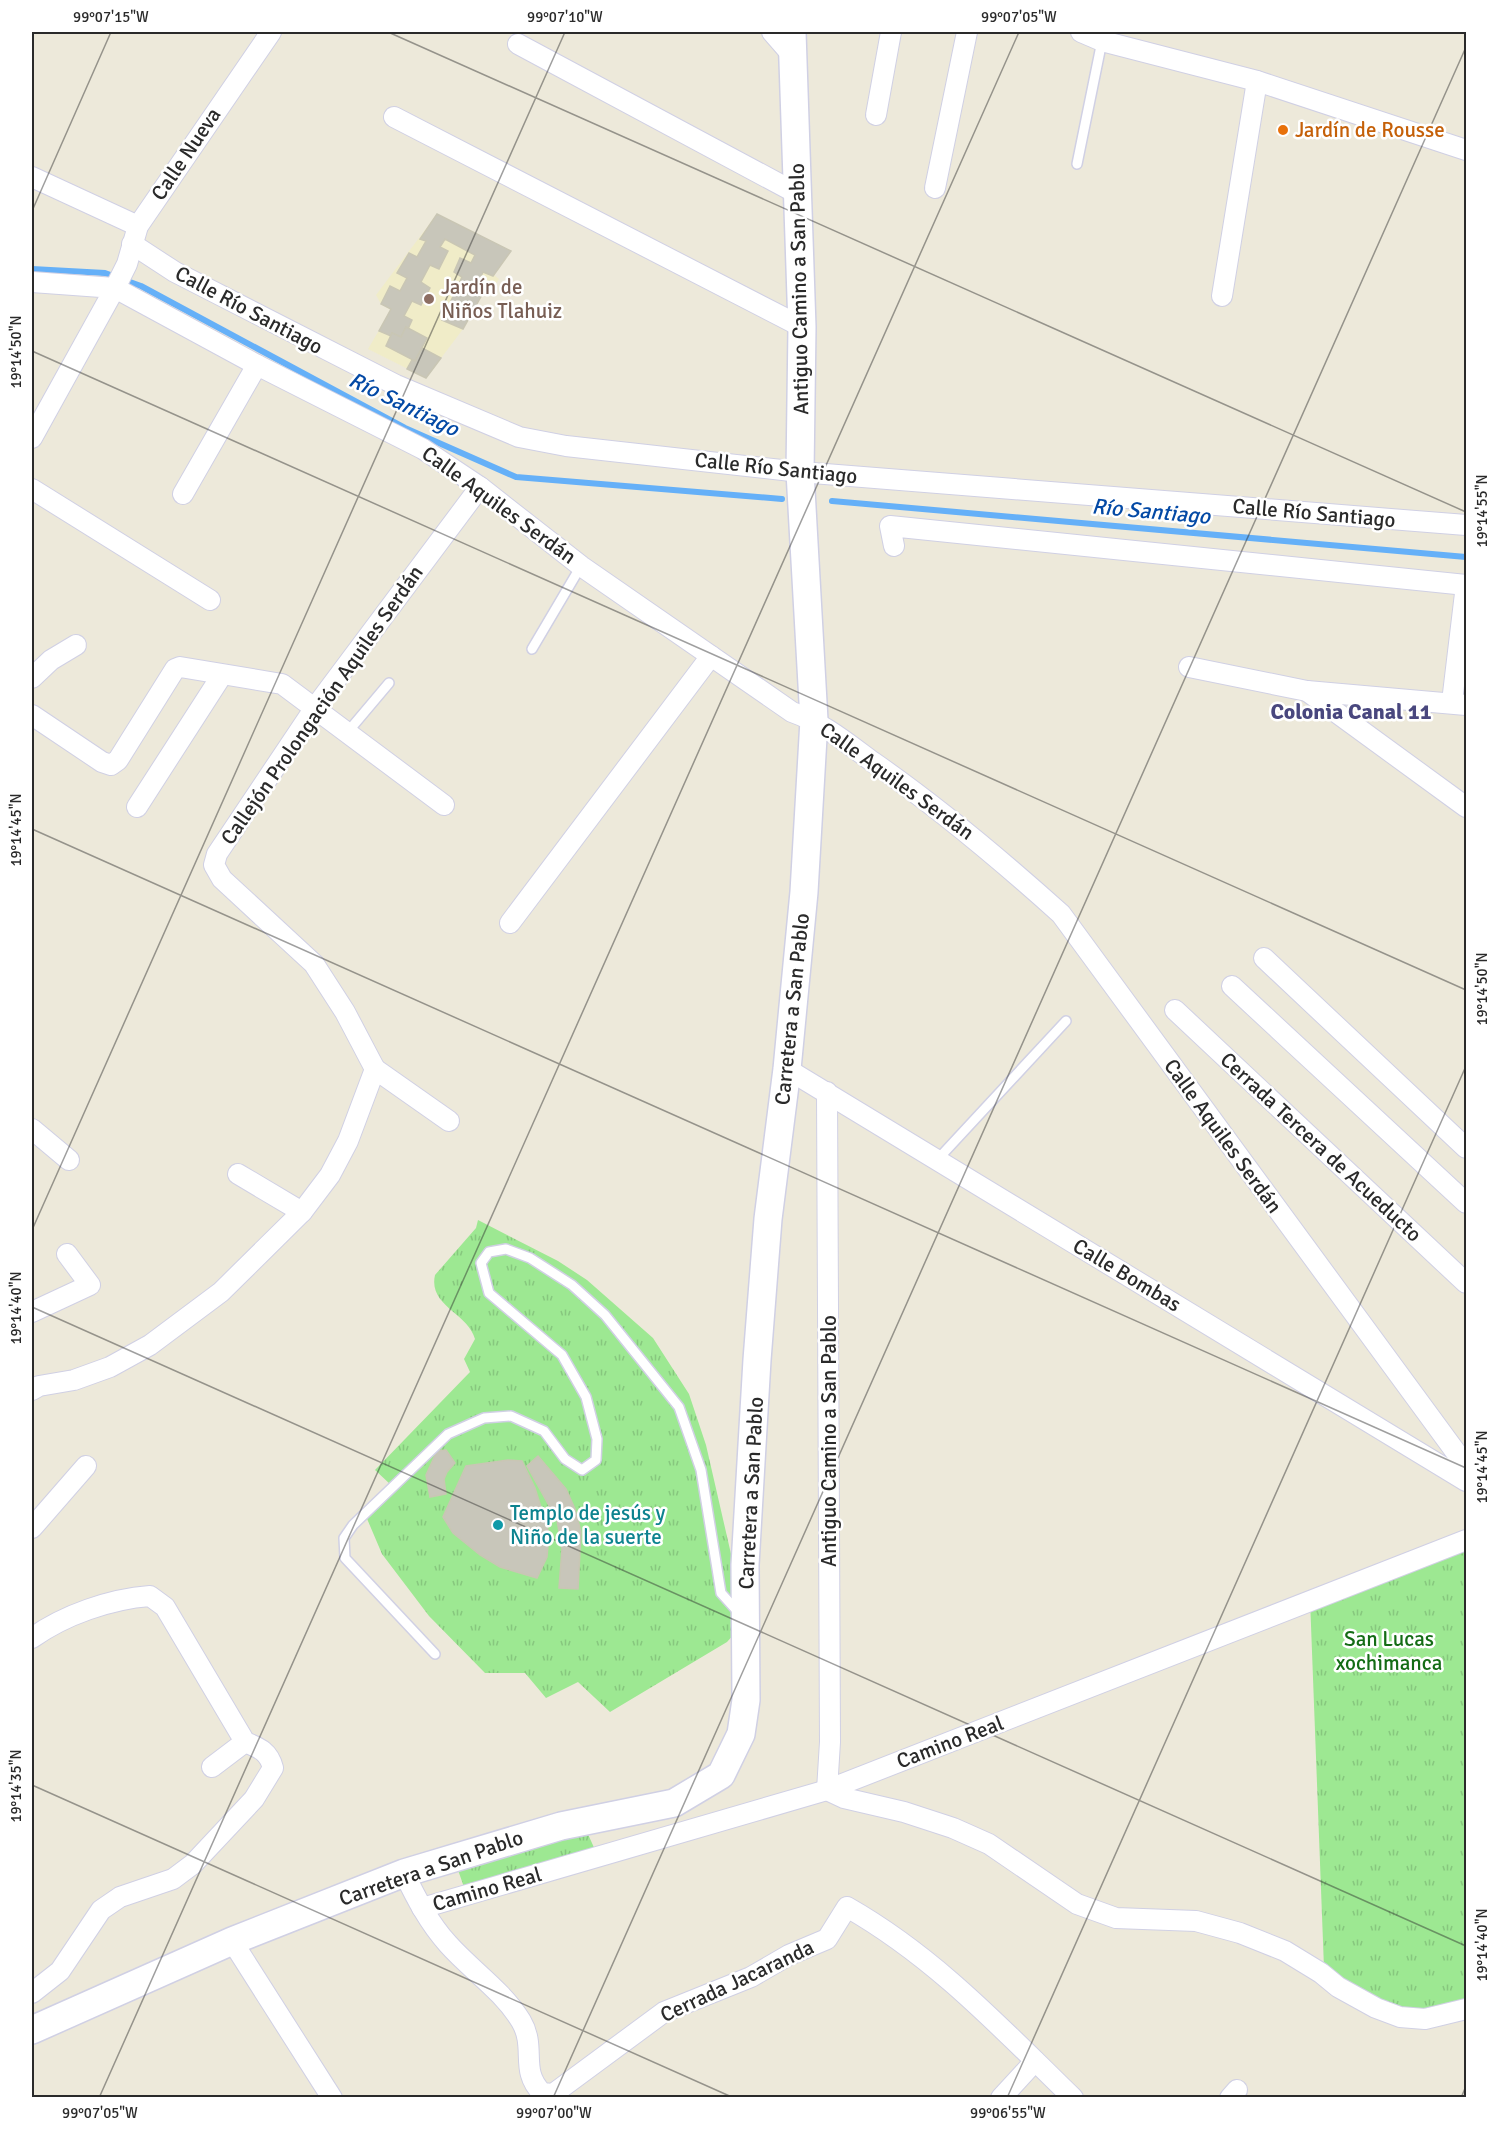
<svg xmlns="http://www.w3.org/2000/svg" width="1498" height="2129" font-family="Signika,sans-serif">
  <defs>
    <pattern id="grass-tufts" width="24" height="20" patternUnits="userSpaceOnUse" patternTransform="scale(1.5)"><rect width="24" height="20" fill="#9de892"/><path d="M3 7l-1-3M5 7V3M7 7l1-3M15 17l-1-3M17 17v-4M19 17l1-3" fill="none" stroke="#87c77e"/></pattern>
  </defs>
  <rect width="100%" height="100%" fill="#ede9da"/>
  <polygon fill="#f0ecc8" points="437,214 511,251 494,275 499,279 490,293 484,292 463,329 426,378 368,349 391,310 381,304 376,295"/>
  <g fill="url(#grass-tufts)">
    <path d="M478 1220 558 1261 587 1280 653 1338 689 1394 706 1445 734 1567 736 1632 727 1642 610 1712 578 1682 546 1698 525 1673H485L429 1616 382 1554 365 1514 391 1485 375 1470 470 1372 464 1359 475 1339C468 1313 428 1306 435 1275L476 1228Z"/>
    <polygon points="1466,1536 1466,2002 1419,2015 1375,2001 1324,1968 1310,1599"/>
    <polygon points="587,1832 596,1852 465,1890 458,1870"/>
  </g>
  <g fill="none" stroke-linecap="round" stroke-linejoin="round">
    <g stroke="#65b0f8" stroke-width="6">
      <polyline points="32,269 105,273 141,286 405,428 516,477 782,499"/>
      <polyline points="832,501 1466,557"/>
    </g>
  </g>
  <g fill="#c8c6ba" stroke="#c9c6b4" stroke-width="1.5">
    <polygon points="437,214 511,251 493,276 483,272 476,287 484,291 463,329 442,320 462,277 454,272 460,258 471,263 475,255 445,239 440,247 448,251 439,269 430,265 421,282 430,288 421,305 412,301 404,316 412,320 408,329 406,327 401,337 392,333 391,336 379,331 391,309 381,304 390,286 400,291 407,278 397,273 409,253 417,257 426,241 420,239"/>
    <polygon points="406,327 427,338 415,361 386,346 392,333 401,337"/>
    <polygon points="422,348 441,358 426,378 407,369 412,360 415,361"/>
    <polygon points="446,1450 455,1463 447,1472 444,1479 446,1494 430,1497 426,1475 437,1451"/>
    <polygon points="538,1456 566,1489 575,1509 581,1532 578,1589 559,1588 562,1549 557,1520 527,1466"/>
    <polygon points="508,1460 522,1461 535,1488 549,1533 547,1557 537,1578 500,1567 480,1555 453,1533 443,1517 466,1466"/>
  </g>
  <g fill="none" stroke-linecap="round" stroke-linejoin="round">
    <g stroke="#d0d0e4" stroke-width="12">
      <g id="service">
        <polyline points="1077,164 1102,41"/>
        <polyline points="532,649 581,566"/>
        <polyline points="346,734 389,683"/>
        <polyline points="938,1159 1066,1021"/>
        <polyline points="435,1654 345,1558 344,1538 353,1525 448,1434 484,1418 511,1416 544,1431 565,1459 582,1470 596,1460 597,1439 586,1397 562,1355 489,1293 481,1263 489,1252 506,1249 530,1258 572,1285 605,1315 679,1407 701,1470 721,1593 739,1613"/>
      </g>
    </g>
    <g stroke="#d0d0e4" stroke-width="22">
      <g id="minor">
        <path d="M271 32 138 226 127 264 115 288 257 365 423 449 480 487 581 566 792 712C823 723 847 743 873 762 939 808 1001 860 1061 914L1466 1466"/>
        <polyline points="772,32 792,55"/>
        <polyline points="1081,32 1102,41 1257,81 1466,150"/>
        <polyline points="518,44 798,194"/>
        <polyline points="876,115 891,32"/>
        <polyline points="394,117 802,327"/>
        <polyline points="32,177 138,226"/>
        <polyline points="935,188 967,32"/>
        <polyline points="132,244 175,272 396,385 519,437 566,446 800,472 1466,525"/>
        <polyline points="32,282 115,288 32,438"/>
        <polyline points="1222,296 1257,81"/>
        <polyline points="32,489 210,600"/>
        <polyline points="183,494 257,365"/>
        <polyline points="894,546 890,526 1466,585"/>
        <polyline points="1189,667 1307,691 1466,705"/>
        <polyline points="32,678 51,660 76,645"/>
        <polyline points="1307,691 1466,807"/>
        <polyline points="1452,702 1466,585"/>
        <polyline points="32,715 102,762 111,765 118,760 175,669 180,667 282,684 444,805"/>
        <polyline points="137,807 222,675"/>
        <polyline points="510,923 711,656"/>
        <polyline points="1264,958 1466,1148"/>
        <polyline points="1232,986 1466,1203"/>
        <polyline points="1175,1010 1466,1283"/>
        <polyline points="375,1069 449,1121"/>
        <polyline points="787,1069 1466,1481"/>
        <polyline points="827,1092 830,1742 827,1790 844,1798 904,1812 953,1828 989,1844 1077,1904 1116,1918 1196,1921 1240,1933 1285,1951 1321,1973 1338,1987 1376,2008 1400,2017 1425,2019 1466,2009"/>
        <polyline points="32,1129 69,1160"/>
        <polyline points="238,1174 302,1212"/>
        <polyline points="32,1312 90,1285 67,1254"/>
        <polyline points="32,1390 39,1386 74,1380 110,1367 150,1345 221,1292 302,1212 330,1175 348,1141 375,1069 345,1012 314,964 222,879 214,865 217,854 314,709 480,487"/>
        <polyline points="32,1528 86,1466"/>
        <path d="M32 1638C64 1615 110 1599 150 1596L165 1607 245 1742C260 1748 269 1752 273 1768L254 1799 193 1864 173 1879 120 1897 101 1910 60 1971 32 1993"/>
        <polyline points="212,1767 245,1742"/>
        <path d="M404 1873C416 1898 429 1923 448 1944 471 1970 502 1990 521 2021 537 2048 519 2070 542 2093L553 2094 664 2012 751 1977 789 1955 827 1939 847 1907C935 1957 1001 2028 1073 2098"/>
        <polyline points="422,1908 827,1790 1466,1540"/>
        <polyline points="232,1941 332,2098"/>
        <polyline points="1001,2098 1035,2061"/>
        <polyline points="1230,2098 1237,2090"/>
      </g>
    </g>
    <g stroke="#d0d0e4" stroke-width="30">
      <polyline id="secondary" points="32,2030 232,1941 404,1873 561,1826 674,1803 721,1775 741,1734 746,1700 745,1565 757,1360 768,1219 787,1069 804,892 814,720 800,472 802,327 792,32"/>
    </g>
    <use href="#service" stroke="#fff" stroke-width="9"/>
    <use href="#minor" stroke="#fff" stroke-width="20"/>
    <use href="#secondary" stroke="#fff" stroke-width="27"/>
  </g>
  <path fill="none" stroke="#2a2a2a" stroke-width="1.5" stroke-opacity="0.45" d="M388 32 1466 512M1461 32 1466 34M32 211 111 32M32 351 1466 990M32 829 1466 1468M32 1230 565 32M32 1307 1466 1946M32 1785 734 2098M99 2098 1019 32M553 2098 1466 47M1007 2098 1466 1066M1461 2098 1466 2086"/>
  <circle fill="#e8710a" stroke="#fff" stroke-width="2" cx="1283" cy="130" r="6"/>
  <circle fill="#8d6e63" stroke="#fff" stroke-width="2" cx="429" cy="299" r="6"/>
  <circle fill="#0f9aa8" stroke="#fff" stroke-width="2" cx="498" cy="1525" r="6"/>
  <g text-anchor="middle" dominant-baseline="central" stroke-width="5" stroke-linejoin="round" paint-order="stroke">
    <g font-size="21" fill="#c56008" stroke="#fff" text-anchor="start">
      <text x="1295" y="130">Jardín de Rousse</text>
    </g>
    <g font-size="21" fill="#2a2a2a" stroke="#fff">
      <text transform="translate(186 154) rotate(-56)">Calle Nueva</text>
      <text transform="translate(799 289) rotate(-91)">Antiguo Camino a San Pablo</text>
      <text transform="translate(249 310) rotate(28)">Calle Río Santiago</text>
      <text transform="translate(776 468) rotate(6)">Calle Río Santiago</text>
      <text transform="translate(499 505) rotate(36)">Calle Aquiles Serdán</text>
      <text transform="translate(1314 513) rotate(5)">Calle Río Santiago</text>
      <text transform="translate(322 705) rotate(-55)">Callejón Prolongación Aquiles Serdán</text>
      <text transform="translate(897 781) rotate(36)">Calle Aquiles Serdán</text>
      <text transform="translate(792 1009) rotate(-84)">Carretera a San Pablo</text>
      <text transform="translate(1223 1136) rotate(54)">Calle Aquiles Serdán</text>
      <text transform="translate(1321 1147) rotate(43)">Cerrada Tercera de Acueducto</text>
      <text transform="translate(1127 1275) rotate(31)">Calle Bombas</text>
      <text transform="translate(829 1441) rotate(-90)">Antiguo Camino a San Pablo</text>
      <text transform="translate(751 1493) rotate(-87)">Carretera a San Pablo</text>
      <text transform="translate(950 1742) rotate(-21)">Camino Real</text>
      <text transform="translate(431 1868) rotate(-19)">Carretera a San Pablo</text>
      <text transform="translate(487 1889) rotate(-16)">Camino Real</text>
      <text transform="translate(737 1981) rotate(-25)">Cerrada Jacaranda</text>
    </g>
    <g font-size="21" fill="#785e54" stroke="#fff" text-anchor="start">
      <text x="441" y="287">Jardín de<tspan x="441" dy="24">Niños Tlahuiz</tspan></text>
    </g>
    <g font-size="21" fill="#0d838f" stroke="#fff" text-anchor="start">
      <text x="510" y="1513">Templo de jesús y<tspan x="510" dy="24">Niño de la suerte</tspan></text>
    </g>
    <g font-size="21" fill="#146c15" stroke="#fff">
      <text x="1389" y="1639">San Lucas<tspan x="1389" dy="24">xochimanca</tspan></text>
    </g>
    <g font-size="22" font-style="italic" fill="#0349a5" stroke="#fff">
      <text transform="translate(404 404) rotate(26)">Río Santiago</text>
      <text transform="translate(1151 511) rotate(5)">Río Santiago</text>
    </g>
    <g font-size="22" font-weight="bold" fill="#49477e" stroke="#fff">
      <text x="1351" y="711">Colonia Canal 11</text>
    </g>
  </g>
  <rect width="1498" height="2129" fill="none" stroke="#ffffff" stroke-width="66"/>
  <rect x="33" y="33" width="1432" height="2063" fill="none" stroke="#2a2a2a" stroke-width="2"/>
  <g font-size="15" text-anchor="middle" fill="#2a2a2a">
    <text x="111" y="22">99°07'15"W</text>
    <text x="565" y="22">99°07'10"W</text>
    <text x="1019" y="22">99°07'05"W</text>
    <text transform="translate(16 352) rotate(-90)" y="5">19°14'50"N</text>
    <text transform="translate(1482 511) rotate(-90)" y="5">19°14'55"N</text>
    <text transform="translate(16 830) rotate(-90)" y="5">19°14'45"N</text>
    <text transform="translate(1482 989) rotate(-90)" y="5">19°14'50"N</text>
    <text transform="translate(16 1308) rotate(-90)" y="5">19°14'40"N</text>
    <text transform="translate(1482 1467) rotate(-90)" y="5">19°14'45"N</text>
    <text transform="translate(16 1786) rotate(-90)" y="5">19°14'35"N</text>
    <text transform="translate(1482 1945) rotate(-90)" y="5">19°14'40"N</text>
    <text x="100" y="2118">99°07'05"W</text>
    <text x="554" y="2118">99°07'00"W</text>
    <text x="1008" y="2118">99°06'55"W</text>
  </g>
</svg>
